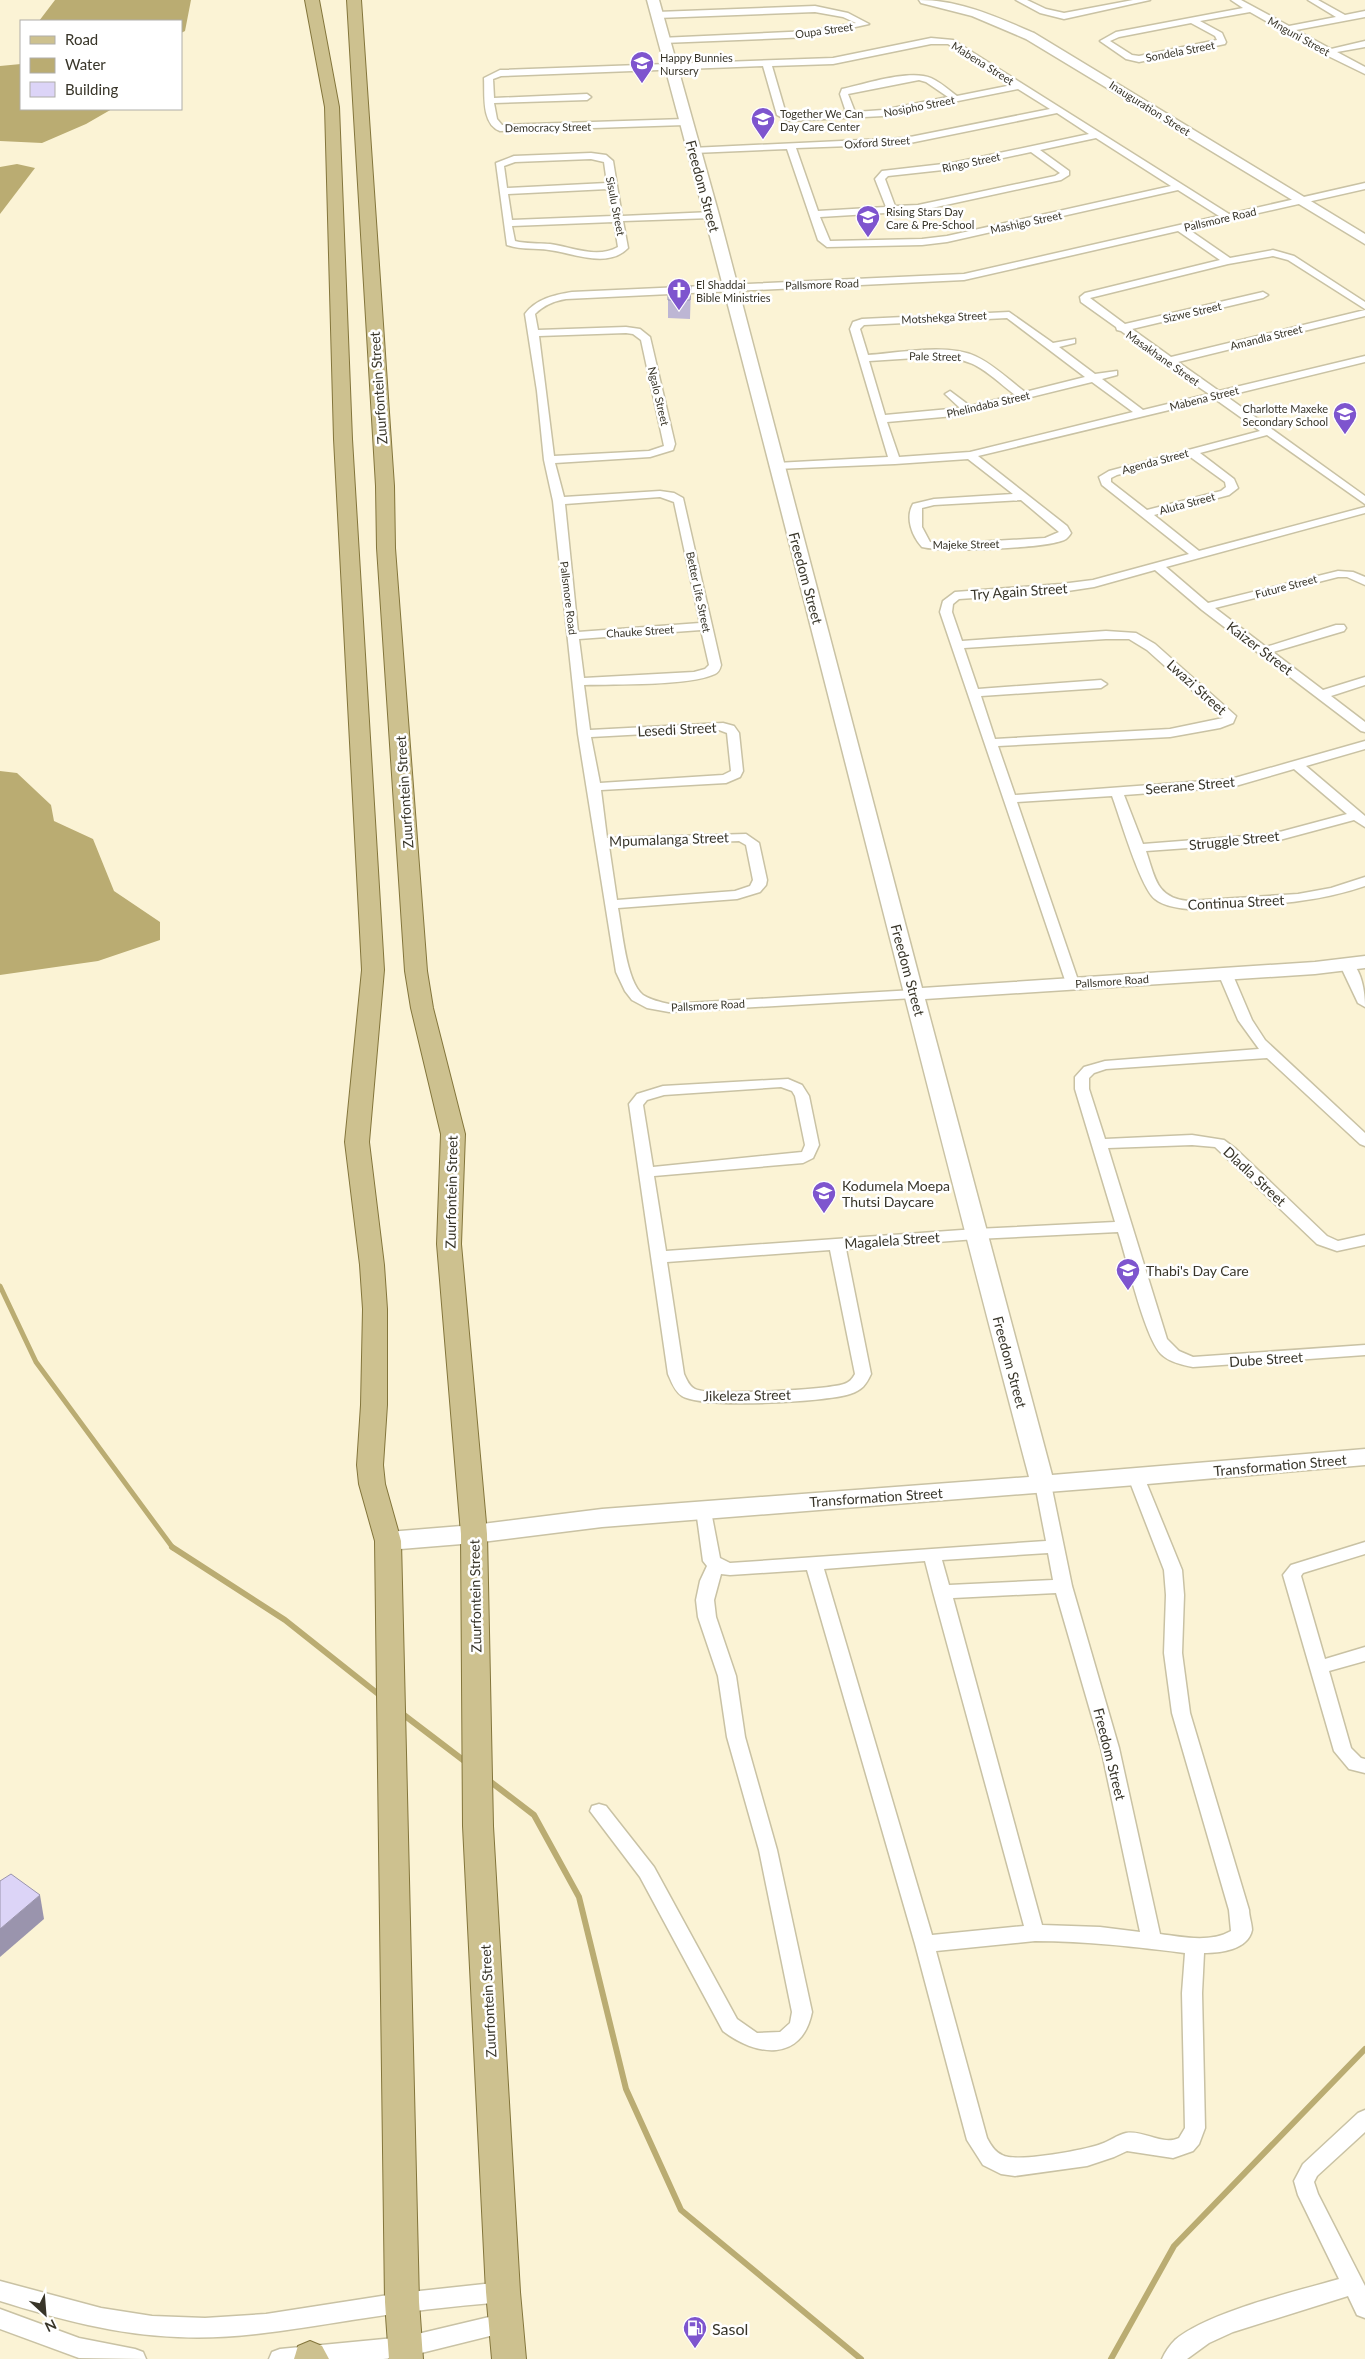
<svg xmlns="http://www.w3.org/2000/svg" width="1365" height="2359" font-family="Lato,sans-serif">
  <rect width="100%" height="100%" fill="#fbf3d5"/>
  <g fill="#baac72">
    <polygon points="55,0 191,0 185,31 181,33 181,21 39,21"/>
    <polygon points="21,64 21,109 112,109 86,124 42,143 0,141 0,66"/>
    <polygon points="17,164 35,168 0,214 0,167"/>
    <polygon points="0,771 17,773 51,805 54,821 93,839 114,891 160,922 160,940 98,961 0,975"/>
  </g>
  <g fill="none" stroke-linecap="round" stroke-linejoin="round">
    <polyline stroke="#baac72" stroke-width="5" points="0,1286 36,1362 173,1548"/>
    <g stroke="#baac72" stroke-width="6">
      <polyline points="172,1547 285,1620 382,1697"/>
      <polyline points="400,1712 467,1763"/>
      <polyline points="487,1779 534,1815 579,1897 626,2089 681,2210 861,2359"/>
      <polyline points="1111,2359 1174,2246 1365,2049"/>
    </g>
    <g stroke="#c9c2a4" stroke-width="3">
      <g id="street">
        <polygon points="1016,0 1027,0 1046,9 1064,13 1133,0 1150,0 1064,19 1040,13"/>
        <path d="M1231 0H1241L1289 26 1336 17 1308 0H1318L1345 15 1365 11V17L1296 30 1331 49 1365 41V47L1337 52 1365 67V74L1324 54 1250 12 1200 21 1222 33 1226 42 1225 44 1139 62 1126 59 1100 41 1116 32 1243 8ZM1191 23 1215 36 1217 40 1139 56 1132 55 1110 41 1119 37Z"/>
        <polygon points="815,6 848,13 869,24 810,37 663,43 660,42 660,38 810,31 856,23 843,17 815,12 657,18 653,15 657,12"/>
        <path d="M931 38 953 40 1229 214 1365 183V189L1188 229 1230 258 1273 250 1294 256 1365 302V309L1288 260 1273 256 1228 264 1090 298 1125 324 1263 292 1268 295 1263 298 1132 329 1171 357 1365 310V316L1178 362 1219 391 1365 356V362L1226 396 1365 496V504L1267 435 1200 453 1234 479 1238 488 1229 495 1154 515 1199 551 1365 507V513L1166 567 1208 603 1338 571 1353 572 1365 577V585L1347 577H1338L1215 608 1266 647 1336 625H1344L1346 628 1344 631 1273 652 1323 690 1365 677V685L1331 696 1365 722V732L1361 731 1202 610 1155 570 1094 587 1061 592 959 599 953 604 952 612 962 641 1106 631 1136 633 1155 644 1236 716 1233 723 1220 728 1170 737 998 746 1015 795 1231 779 1365 741V749L1306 766 1365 816V827L1354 820 1272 842 1146 851C1155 877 1156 898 1188 901L1298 894 1331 888 1365 877V886C1308 906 1248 905 1188 909 1177 908 1164 906 1155 899 1140 887 1120 817 1112 796L1017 802 1079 983 1072 987 1067 986 940 612 943 601 955 592 1061 584 1093 580 1189 554 1102 485 1099 477 1109 471 1260 431 1215 399 978 456 1067 526 1071 533C1070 535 1067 538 1066 539 1050 549 942 552 922 547 912 536 905 518 913 504L934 499 1013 494 968 459 895 464 776 469 770 466 776 463 888 457 850 329 853 322 862 319 1009 312 1053 343 1075 339V343L1059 347 1095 374 1117 371V375L1102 379 1143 410 1209 394 1163 363 1162 360 1121 331 1117 330 1116 327 1081 302 1080 297 1085 293 1220 260 1178 231 964 280 566 299C554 301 544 305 535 314L538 330 626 327 640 329 650 337 675 444 673 450 650 457 555 463 564 497 660 491 674 493 683 498 721 665C720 669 719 672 715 674 690 686 615 684 584 685L590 730 723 723 734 726 739 733 743 771 740 777 726 783 601 790 607 838 746 834 759 843 767 880 766 885 760 892 737 899 618 908C622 928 626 982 643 995 651 1000 660 1002 669 1004L914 990 921 994 914 998 669 1012 647 1008 632 1000 625 991 616 972 578 734 553 501 544 460 537 391 525 314C536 299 554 295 572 292L964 274 1219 216 1178 190 947 242 922 245 827 247 818 240 787 149 694 153 689 150 691 148 905 138 1050 109 1018 89 883 116 788 121 777 115 763 66 501 76 493 79 494 98 587 94 591 97 587 100 494 103 497 119 502 125 685 119 690 122 685 125 500 131C481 124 485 94 484 78L500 70 833 58ZM931 44H948L1012 85 957 96C949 90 940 82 931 78 910 69 865 84 842 89L840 94 846 112 789 115 786 114 772 66 833 64ZM919 80 926 82 948 97 883 110 855 112 848 94ZM1057 113 1089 134 952 163 882 171 875 179 886 207 818 211 796 148 905 144ZM1096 138 1171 186 947 236 922 239 830 241 820 217 918 211 1061 180 1069 175V171L1040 150ZM1031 152 1060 173 1055 176 918 205 895 206 885 179 888 176 952 169ZM1007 318 1085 377 1025 392C1009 380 993 364 975 356 947 343 898 353 868 355L860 329 864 325ZM626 333 633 334 641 340 664 446 649 451 554 456 539 336ZM931 357C975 357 982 369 1015 395L970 406 950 391 945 394 960 408 885 415 869 361ZM1092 382 1133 412 970 452 899 457 887 422 954 416ZM1189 456 1225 482 1226 487 1221 491 1147 510 1111 482V478L1117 475ZM660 497 674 502 700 623 578 632 565 504ZM1021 500 1059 532 1045 538 942 544 930 542 922 527V508L934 505ZM701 630 709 665 705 669 694 672 584 678 579 639ZM1106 639H1129L1147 650 1223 718 1170 729 995 739 981 696 1101 688 1107 684 1101 680 978 689 964 648ZM719 730 727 733 731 771 723 775 600 783 591 737ZM1294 769 1347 814 1272 834 1143 844 1124 795 1232 787ZM739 841 746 845 753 880 750 886 735 891 617 900 609 846Z"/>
        <path d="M591 153 606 155 613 161 622 216 712 212 717 215 712 218 623 221 628 248C608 269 573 253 549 250 535 248 521 250 507 245L496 163 514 156ZM591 159 604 162 607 183 507 188 504 166 515 162ZM608 189 613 216 512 220 508 194ZM614 222 618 247C597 259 572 247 550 244 538 243 526 244 515 241L512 226Z"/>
        <path d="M1347 961C1362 965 1365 994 1365 1007L1358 1003 1340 965Z"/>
        <path d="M1225 969 1232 973 1252 1020 1265 1040 1365 1133V1146L1360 1144 1267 1058 1106 1069 1094 1073 1089 1078V1089L1105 1139 1192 1135 1224 1140 1236 1149 1327 1236 1338 1241 1365 1235V1245L1337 1251 1317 1244 1215 1147 1192 1145 1108 1148 1167 1339 1179 1351 1193 1357 1365 1345V1355L1193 1367C1182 1365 1169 1362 1161 1354 1144 1336 1127 1259 1118 1232L976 1239 846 1249 871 1374C866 1385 862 1390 850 1394 827 1402 702 1409 682 1396 675 1392 671 1381 668 1374L629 1104 637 1094 663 1086 788 1079 802 1085 809 1096 819 1145 813 1158 803 1163 654 1176 666 1251 976 1229 1115 1222 1075 1089V1077L1084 1067 1105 1061 1259 1049 1238 1020 1218 973ZM781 1087 792 1091 795 1096 805 1145 802 1152 653 1167 643 1105 647 1100 664 1095ZM830 1250 855 1374C852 1379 850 1382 844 1384 829 1390 708 1396 695 1389 689 1386 687 1380 684 1374L667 1262Z"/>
        <path d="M1136 1471 1142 1473 1144 1477 1182 1570 1184 1595 1182 1653 1190 1713 1249 1910C1249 1916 1252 1924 1252 1930 1248 1950 1220 1953 1204 1953L1202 1993 1205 2128 1199 2144 1193 2151 1173 2158 1127 2151 1114 2157 1087 2166 1015 2176 1001 2174 983 2165 967 2140 915 1944 807 1570 730 1575 721 1574 714 1600 716 1617 736 1676 745 1737 777 1850 812 2012C802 2063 755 2056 723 2031L640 1877 590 1811 592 1806 599 1804 606 1806 654 1867 737 2019 757 2033 780 2032 790 2023 792 2012 759 1850 727 1737 718 1676 698 1617 696 1600 700 1581 707 1566 703 1561 696 1510 698 1506 704 1504 710 1506 720 1558 730 1563 1046 1541 1035 1484 1037 1480 1043 1478 1049 1480 1051 1484 1072 1586 1119 1748 1160 1934C1182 1937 1210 1943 1231 1931L1229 1910 1172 1713 1164 1653 1166 1595 1164 1570 1128 1477 1130 1473ZM1048 1553 1053 1580 949 1585 942 1560ZM925 1561 933 1592 1024 1926 932 1935 824 1569ZM1056 1593 1101 1748 1140 1932 1100 1927 1042 1925 953 1598ZM1035 1941C1086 1941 1135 1947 1185 1953L1182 1993 1185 2128 1179 2138C1162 2146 1144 2130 1126 2133 1117 2135 1110 2141 1101 2144 1085 2150 1016 2163 1002 2155 995 2152 990 2144 987 2138L936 1951Z"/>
        <polygon points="1365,1542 1365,1554 1303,1573 1301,1576 1325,1659 1365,1647 1365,1661 1329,1671 1351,1748 1361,1758 1365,1759 1365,1773 1349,1769 1334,1751 1283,1575 1291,1565"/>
        <path d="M1365 2110V2132L1317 2176 1314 2182 1318 2194 1365 2286V2318L1357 2315 1348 2296 1233 2332 1209 2343 1187 2359H1162C1165 2352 1170 2345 1175 2340 1208 2312 1297 2291 1339 2279L1298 2195 1294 2181 1303 2164 1358 2113Z"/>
        <path d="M0 2281 101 2308 152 2316 205 2318 266 2314 401 2293 503 2282 510 2285 514 2292 510 2299 503 2302C452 2306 402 2312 352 2320 294 2329 237 2340 178 2337 117 2335 58 2319 0 2301Z"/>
        <polygon points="0,2309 79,2338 135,2349 143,2352 146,2359 79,2358 0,2329"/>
        <polygon points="506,2313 514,2316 517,2323 514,2330 405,2357 383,2359 269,2359 272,2352 280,2349 405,2337"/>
      </g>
    </g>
    <g stroke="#c9c2a4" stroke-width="3">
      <g id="secondary">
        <path d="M647 0H659L719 215 922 988 1315 962 1365 956V968L1315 974 925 999 1052 1475 1365 1449V1465L1136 1485 602 1527 474 1543 388 1550 379 1547 376 1541 379 1535 388 1532 474 1525 602 1509 1029 1477C899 985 780 491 647 0Z"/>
        <path d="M919 0C960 0 997 17 1034 33L1365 234V244L1026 39 972 16 921 3Z"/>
      </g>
    </g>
    <g stroke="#83753b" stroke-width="2">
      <g id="primary">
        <polygon points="305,0 319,0 339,107 352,439 384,970 369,1142 384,1265 387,1309 387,1405 383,1465 385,1484 401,1541 419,2302 423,2359 389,2359 385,2302 375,1541 359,1484 357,1465 361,1405 363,1309 360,1265 345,1142 362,970 334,439 325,107"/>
        <polygon points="347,0 361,0 394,486 395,548 427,971 433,1008 465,1134 461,1244 487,1534 493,1826 520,2292 526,2359 492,2359 486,2292 463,1826 461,1534 437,1244 441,1134 411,1008 405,971 377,548 376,486"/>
        <polygon points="310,2341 322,2346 329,2359 294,2359 298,2346"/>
      </g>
    </g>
    <use href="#street" fill="#fff" fill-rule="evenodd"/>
    <use href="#secondary" fill="#fff" fill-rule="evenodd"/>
    <use href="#primary" fill="#cdc18f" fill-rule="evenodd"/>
  </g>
  <polygon fill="#bdb6d4" points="691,286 690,319 668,318 668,300"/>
  <polygon fill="#9a94ad" points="40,1895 44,1919 0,1957 0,1929"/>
  <g fill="#dcd4f7" stroke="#9a94ad">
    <polygon points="668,285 691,286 690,300 668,300"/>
    <polygon points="11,1874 40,1895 0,1929 0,1881"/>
  </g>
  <defs>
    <g id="school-pin" transform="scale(1.25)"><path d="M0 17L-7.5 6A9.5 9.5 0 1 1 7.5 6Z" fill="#7e55ce" stroke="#fff"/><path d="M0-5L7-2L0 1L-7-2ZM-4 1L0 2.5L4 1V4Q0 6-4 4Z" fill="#fff"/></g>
    <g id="church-pin" transform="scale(1.25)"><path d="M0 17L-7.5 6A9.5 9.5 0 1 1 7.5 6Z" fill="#7e55ce" stroke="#fff"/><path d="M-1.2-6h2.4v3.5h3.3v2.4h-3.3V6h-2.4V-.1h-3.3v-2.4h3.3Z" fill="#fff"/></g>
    <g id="fuel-pin" transform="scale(1.25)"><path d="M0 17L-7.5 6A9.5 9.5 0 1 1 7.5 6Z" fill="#7e55ce" stroke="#fff"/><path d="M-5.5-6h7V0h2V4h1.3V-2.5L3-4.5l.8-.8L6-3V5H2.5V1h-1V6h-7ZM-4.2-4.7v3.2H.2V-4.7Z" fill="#fff"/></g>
  </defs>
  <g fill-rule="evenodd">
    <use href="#school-pin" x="642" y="63"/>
    <use href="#school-pin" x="763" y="119"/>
    <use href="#school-pin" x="868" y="217"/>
    <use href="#church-pin" x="679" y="290"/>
    <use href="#school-pin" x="1345" y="414"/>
    <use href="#school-pin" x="824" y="1193"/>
    <use href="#school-pin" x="1128" y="1270"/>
    <use href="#fuel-pin" x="695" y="2328"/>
  </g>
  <g text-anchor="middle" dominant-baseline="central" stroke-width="5" stroke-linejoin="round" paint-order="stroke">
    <g font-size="11" fill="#383529" stroke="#fff">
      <text transform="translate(824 30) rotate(-8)">Oupa Street</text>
      <text transform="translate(1299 36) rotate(29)">Mnguni Street</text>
      <text transform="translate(1180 51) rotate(-11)">Sondela Street</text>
      <text transform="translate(983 63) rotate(32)">Mabena Street</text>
      <text transform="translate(919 106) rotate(-11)">Nosipho Street</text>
      <text transform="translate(1150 108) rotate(32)">Inauguration Street</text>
      <text transform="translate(548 127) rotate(-1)">Democracy Street</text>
      <text transform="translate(877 142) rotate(-4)">Oxford Street</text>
      <text transform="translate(971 162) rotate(-12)">Ringo Street</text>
      <text transform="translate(616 206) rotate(79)">Sisulu Street</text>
      <text transform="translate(1220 219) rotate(-13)">Pallsmore Road</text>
      <text transform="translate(1026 222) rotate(-12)">Mashigo Street</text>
      <text transform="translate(822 284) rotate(-2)">Pallsmore Road</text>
      <text transform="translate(1192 312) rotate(-13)">Sizwe Street</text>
      <text transform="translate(944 317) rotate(-3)">Motshekga Street</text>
      <text transform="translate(1266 337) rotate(-14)">Amandla Street</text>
      <text transform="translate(935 356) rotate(1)">Pale Street</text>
      <text transform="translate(1163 358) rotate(35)">Masakhane Street</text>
      <text transform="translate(659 396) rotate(77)">Ngalo Street</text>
      <text transform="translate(1204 398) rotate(-14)">Mabena Street</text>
      <text transform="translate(988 404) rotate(-13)">Phelindaba Street</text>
      <text transform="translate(1155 461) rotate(-15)">Agenda Street</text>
      <text transform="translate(1187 503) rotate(-15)">Aluta Street</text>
      <text transform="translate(966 544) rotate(-1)">Majeke Street</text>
      <text transform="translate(1286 586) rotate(-15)">Future Street</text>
      <text transform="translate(699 592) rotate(78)">Better Life Street</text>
      <text transform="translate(569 598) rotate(83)">Pallsmore Road</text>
      <text transform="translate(640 631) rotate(-4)">Chauke Street</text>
      <text transform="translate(1112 981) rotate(-4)">Pallsmore Road</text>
      <text transform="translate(708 1005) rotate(-3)">Pallsmore Road</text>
    </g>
    <g font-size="11" fill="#383529" stroke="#fff" text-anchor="start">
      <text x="660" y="57">Happy Bunnies<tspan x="660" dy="13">Nursery</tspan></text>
      <text x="780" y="113">Together We Can<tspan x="780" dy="13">Day Care Center</tspan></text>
      <text x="886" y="211">Rising Stars Day<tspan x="886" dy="13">Care &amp; Pre-School</tspan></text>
      <text x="696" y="284">El Shaddai<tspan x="696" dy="13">Bible Ministries</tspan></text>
      <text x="1328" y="408" text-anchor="end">Charlotte Maxeke<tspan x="1328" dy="13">Secondary School</tspan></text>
    </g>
    <g font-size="14" fill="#383529" stroke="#fff">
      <text transform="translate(703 186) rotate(75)">Freedom Street</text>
      <text transform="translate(378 388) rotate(-94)">Zuurfontein Street</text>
      <text transform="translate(806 578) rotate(75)">Freedom Street</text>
      <text transform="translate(1019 591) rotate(-4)">Try Again Street</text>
      <text transform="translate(1260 648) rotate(37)">Kaizer Street</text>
      <text transform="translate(1197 687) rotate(42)">Lwazi Street</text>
      <text transform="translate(677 729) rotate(-3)">Lesedi Street</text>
      <text transform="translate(1190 785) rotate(-5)">Seerane Street</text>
      <text transform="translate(404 792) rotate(-94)">Zuurfontein Street</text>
      <text transform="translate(669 839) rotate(-2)">Mpumalanga Street</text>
      <text transform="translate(1234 840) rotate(-6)">Struggle Street</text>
      <text transform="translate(1236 902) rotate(-3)">Continua Street</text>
      <text transform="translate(908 970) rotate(75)">Freedom Street</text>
      <text transform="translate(1255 1176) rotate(43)">Dladla Street</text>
      <text transform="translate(451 1192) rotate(-89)">Zuurfontein Street</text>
      <text transform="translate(892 1240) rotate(-4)">Magalela Street</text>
      <text transform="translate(1266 1359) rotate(-4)">Dube Street</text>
      <text transform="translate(1010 1362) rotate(75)">Freedom Street</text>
      <text transform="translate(747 1395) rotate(-1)">Jikeleza Street</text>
      <text transform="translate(1280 1465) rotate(-5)">Transformation Street</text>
      <text transform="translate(876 1497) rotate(-4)">Transformation Street</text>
      <text transform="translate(475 1596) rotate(-91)">Zuurfontein Street</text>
      <text transform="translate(1110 1754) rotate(76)">Freedom Street</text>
      <text transform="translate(488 2001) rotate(-93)">Zuurfontein Street</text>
    </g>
    <g font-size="14" fill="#383529" stroke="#fff" text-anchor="start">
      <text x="842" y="1185">Kodumela Moepa<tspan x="842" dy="16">Thutsi Daycare</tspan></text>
      <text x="1146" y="1270">Thabi's Day Care</text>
    </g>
    <g font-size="16" fill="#383529" stroke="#fff" text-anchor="start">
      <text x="712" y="2328">Sasol</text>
    </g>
  </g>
  <rect x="20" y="20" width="162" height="90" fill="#ffffff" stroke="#afaea9"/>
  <rect x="30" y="36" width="25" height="8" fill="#cdc18f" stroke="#afaea9"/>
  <text x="65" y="45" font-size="15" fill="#383529">Road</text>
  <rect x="30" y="58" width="25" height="15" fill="#baac72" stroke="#afaea9"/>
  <text x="65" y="70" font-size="15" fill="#383529">Water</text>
  <rect x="30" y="82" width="25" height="15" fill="#dcd4f7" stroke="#afaea9"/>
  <text x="65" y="95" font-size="15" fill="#383529">Building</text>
  <g transform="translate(45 2314) rotate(154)" stroke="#ffffff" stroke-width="4" paint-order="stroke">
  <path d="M0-4L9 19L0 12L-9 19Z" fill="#383529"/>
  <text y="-8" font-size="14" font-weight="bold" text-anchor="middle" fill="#383529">N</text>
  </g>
</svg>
